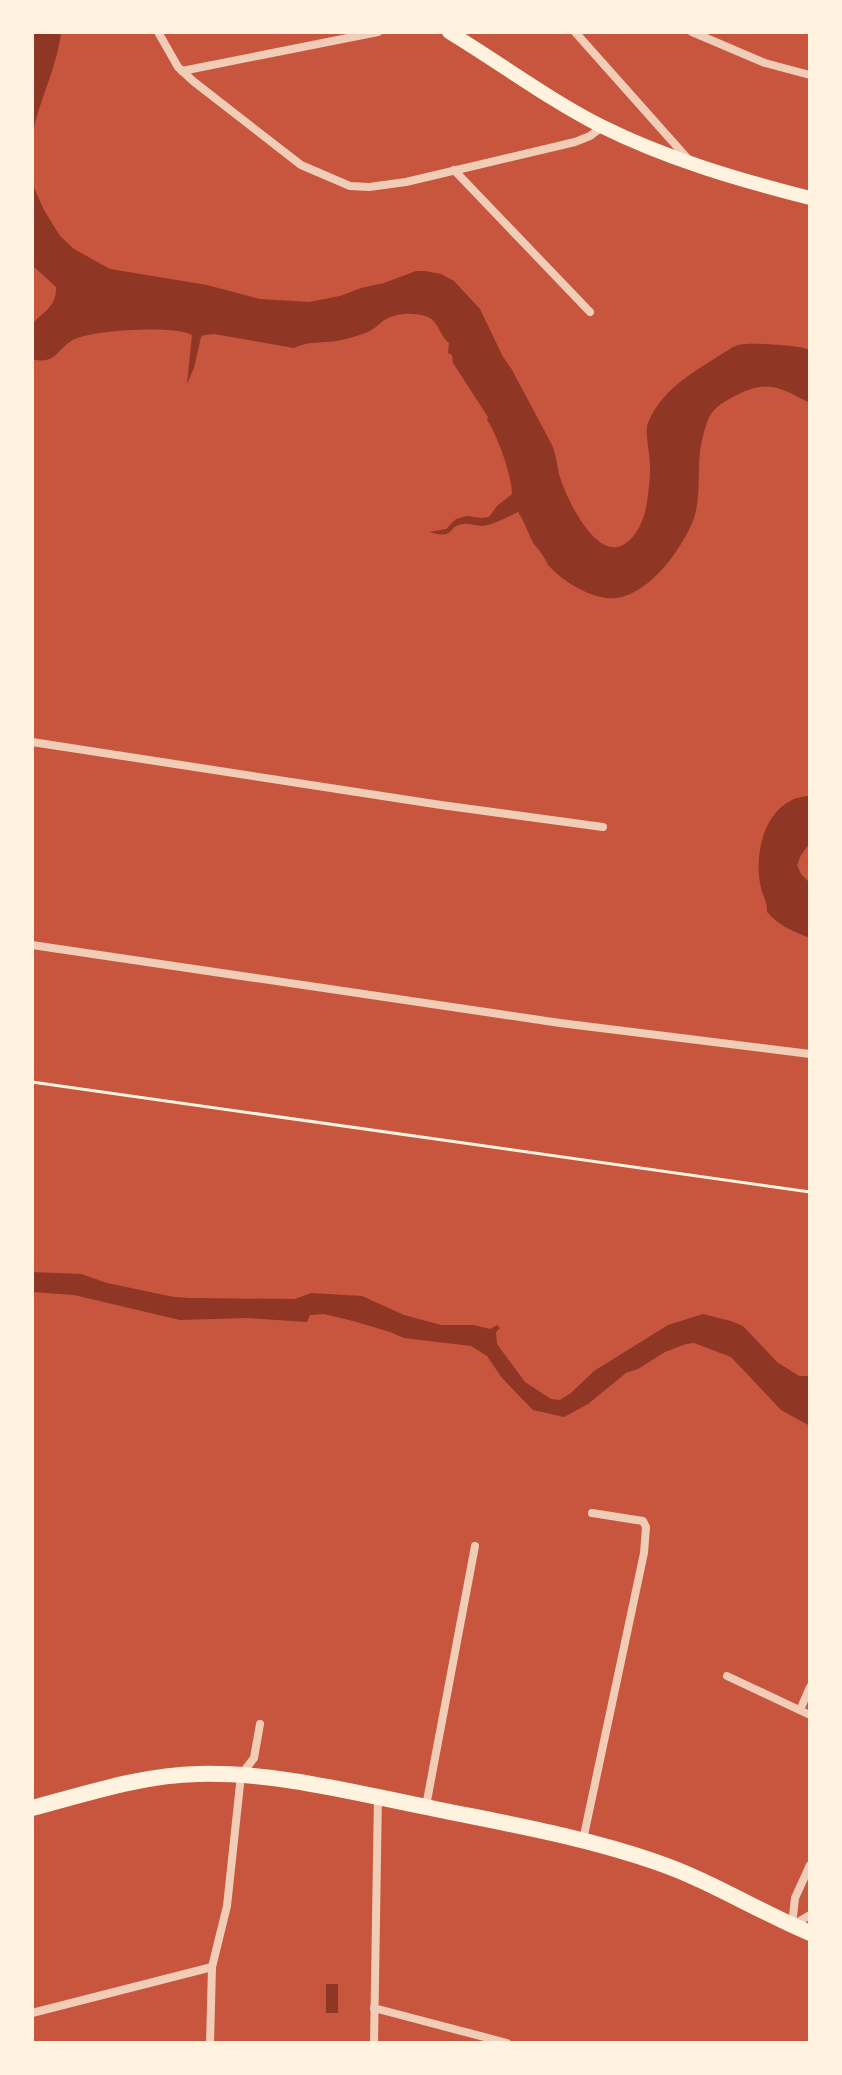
<svg xmlns="http://www.w3.org/2000/svg" width="842" height="2075" font-family="'Archivo Narrow',sans-serif">
  <rect width="100%" height="100%" fill="#c8553d"/>
  <g fill="#8f3625">
    <path d="M32 32H61C57 69 38 101 32 138Z"/>
    <path d="M32 183 44 210 60 236 74 249 110 269 207 285 260 299 309 302 340 296 361 288 384 283 416 271H425L441 274 454 281 480 309 503 357 511 368 552 445C556 455 557 464 559 474 565 496 597 565 626 543 641 532 646 513 648 495 649 487 650 478 650 470 651 458 644 432 648 423 661 391 690 374 717 357 724 353 730 348 738 345 748 342 801 345 810 350V403C780 388 769 379 737 395 711 408 709 413 702 440 696 466 702 493 694 518 683 548 650 594 616 598 596 601 565 583 552 569 546 563 549 566 545 559 542 554 538 549 534 544 528 534 525 522 518 512 510 516 490 526 482 526 475 526 470 523 463 524 446 526 457 540 429 532L446 529 456 519 467 516 482 518 489 517 497 506 512 494C512 476 497 434 487 420L488 417 453 363 452 355 448 353 449 343C439 335 439 320 425 316 411 312 395 313 383 321 378 325 374 329 368 332 358 336 347 339 337 341 323 343 308 341 294 348L214 334 204 335 201 337 194 368 187 384 192 335C175 325 95 330 75 339 58 346 57 366 32 359V324C43 312 57 306 56 287L32 265Z"/>
    <path d="M810 795V843L801 855 797 865 801 874 810 883V938C793 931 779 926 767 912 768 902 761 893 760 883 755 854 763 814 792 800 797 797 804 797 810 795Z"/>
    <polygon points="32,1272 81,1274 107,1283 174,1297 190,1298 295,1299 311,1293 362,1296 404,1315 441,1325 474,1325 490,1329 497,1325 500,1328 496,1332 497,1344 525,1382 551,1399 560,1400 571,1393 594,1371 668,1325 703,1314 731,1321 743,1326 777,1362 799,1376 810,1376 810,1426 781,1410 731,1357 694,1343 686,1344 665,1352 638,1369 626,1373 588,1404 564,1417 533,1410 502,1378 487,1356 471,1346 404,1338 390,1332 353,1321 324,1314 310,1315 307,1322 247,1318 180,1320 74,1295 32,1292"/>
    <rect x="326" y="1984" width="12" height="29"/>
  </g>
  <g fill="none" stroke-linecap="round" stroke-linejoin="round">
    <polyline stroke="#fff3e0" stroke-width="3" points="32,1082 810,1192"/>
    <g stroke="#f1ccb7" stroke-width="8">
      <polyline points="158,32 178,67 193,81 301,165 350,186 369,187 406,182 575,142 590,136 602,127"/>
      <polyline points="575,32 688,159"/>
      <polyline points="692,32 765,63 810,75"/>
      <polyline points="182,71 378,32"/>
      <polyline points="454,170 590,312"/>
      <polyline points="32,742 441,805 603,827"/>
      <polyline points="32,945 560,1023 810,1054"/>
      <polyline points="727,1676 810,1715"/>
      <polyline points="800,1710 810,1687"/>
      <polyline points="426,1806 475,1546"/>
      <polyline points="583,1840 644,1553 646,1527 643,1521 592,1513"/>
      <polyline points="792,1925 795,1898 810,1865"/>
      <polyline points="793,1925 810,1915"/>
      <polyline points="374,2008 507,2043"/>
      <polyline points="32,2013 212,1967"/>
      <polyline points="210,2043 212,1967 227,1906 241,1775 254,1758 260,1724"/>
      <polyline points="374,2043 378,1796"/>
    </g>
    <path stroke="#fff3e0" stroke-width="14" d="M449 32C500 63 548 99 601 126 667 159 739 180 810 198"/>
    <path stroke="#fff3e0" stroke-width="16" d="M32 1808C86 1794 142 1775 198 1774 275 1772 351 1792 426 1807 503 1823 581 1836 656 1862 709 1880 758 1911 810 1933"/>
  </g>
  <rect width="842" height="2075" fill="none" stroke="#fff3e0" stroke-width="68"/>
</svg>
